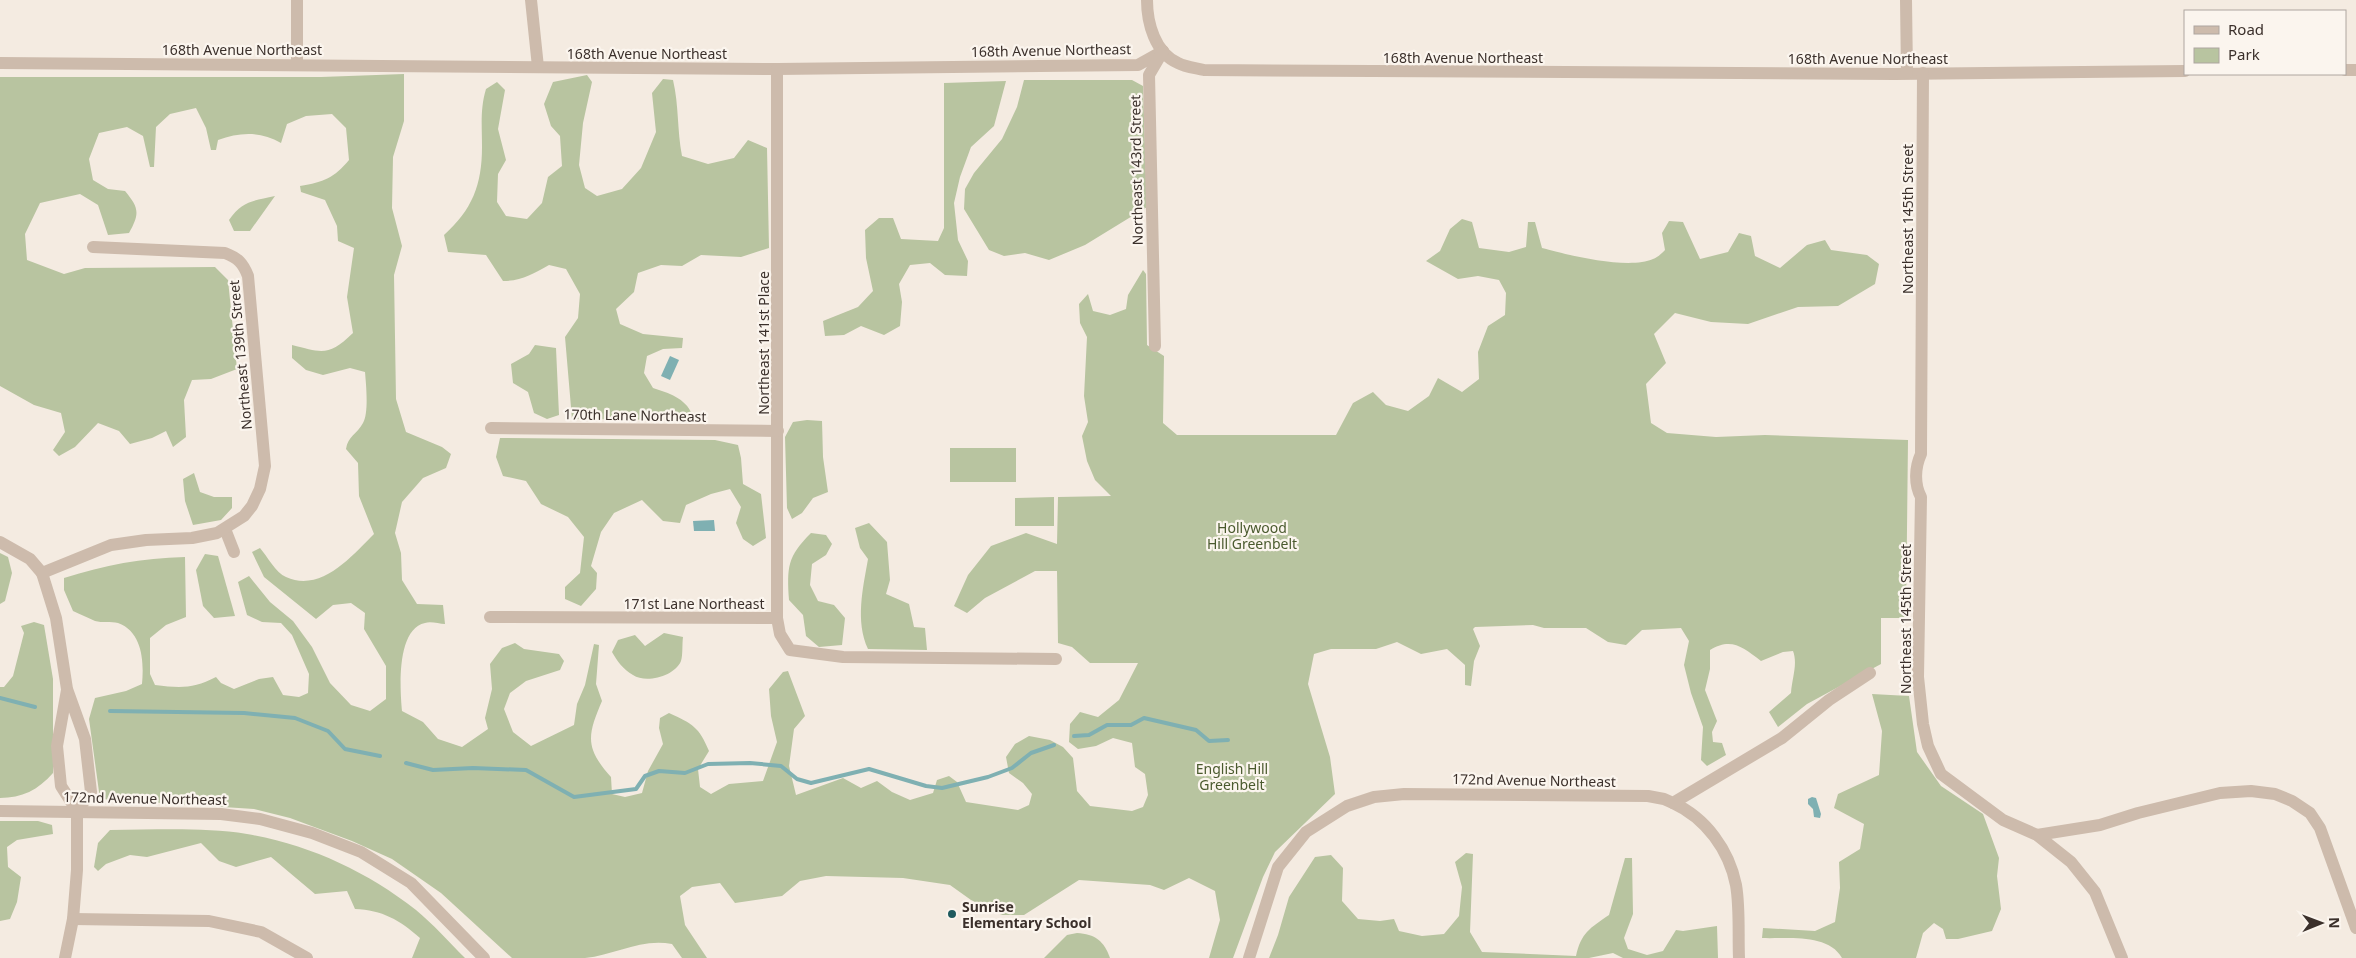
<svg xmlns="http://www.w3.org/2000/svg" width="2356" height="958" font-family="'Noto Sans',sans-serif">
  <rect width="100%" height="100%" fill="#f4ebe1"/>
  <g fill="#b8c4a0">
    <path d="M404 74V121L393 157 392 208 402 246 394 275 396 399 406 432 442 447 451 454 446 468 423 478 402 502 395 533 401 553 402 580 417 604 443 605 445 624C439 624 431 621 425 623 396 629 400 690 402 711L423 722 438 739 462 747 488 729 485 718 492 689 490 664 502 648 515 643 524 649 559 654 564 661 560 670 526 681 510 693 504 709 513 732 531 746 574 725 577 704 585 685 594 644 599 645 596 684 602 701C587 736 585 748 611 777L612 794 625 797 642 793 648 771 663 744 659 728 660 718 669 713C693 724 699 727 709 751L698 769 700 787 711 794 729 784 763 781 777 742 771 716 769 689 783 672 788 671 805 716 794 729 789 766 796 795 843 778 861 788 877 781 892 792 910 800 933 793 937 780 949 776 957 782 966 802 1018 810 1029 805 1032 794 1023 783 1009 773 1006 757 1015 744 1029 736 1050 740 1063 747 1073 758 1077 791 1090 806 1132 811 1143 807 1148 795 1145 774 1135 767 1132 743 1113 738 1096 746 1078 749 1069 742 1070 724 1080 712 1098 717 1119 700 1138 663H1090L1072 647 1058 643 1057 571H1035L985 598 967 613 954 606 968 575 991 546 1026 533 1057 544 1058 497 1111 496 1095 480 1087 461 1082 436 1088 422 1084 396 1087 337 1080 323 1079 304 1088 294 1093 311 1110 315 1126 309 1128 295 1143 270 1146 274 1147 345 1164 356 1163 423 1177 435H1336L1353 403 1373 392 1386 405 1408 411 1429 396 1438 378 1462 392 1479 379 1478 352 1488 326 1505 315 1506 293 1499 280 1478 276 1458 279 1426 261 1440 251 1450 229 1462 219 1472 222 1479 248 1509 252 1526 247 1528 222H1535L1542 248C1568 255 1628 270 1653 259 1657 258 1662 253 1665 250L1662 233 1669 221 1683 222 1700 259 1728 252 1739 233 1751 236 1755 256 1780 268 1807 245 1825 240 1831 250 1867 255 1879 264 1875 284 1838 306 1798 307 1748 324 1711 322 1675 313 1654 334 1666 363 1646 384 1651 423 1667 433 1716 437 1765 435 1908 440 1906 618H1881V664L1807 704 1778 727 1769 712 1791 693C1792 678 1798 664 1793 651L1783 652 1761 661C1743 647 1731 637 1710 650V669L1705 690 1717 721 1712 732 1713 742 1722 743 1726 755 1707 766 1701 760 1703 727 1691 693 1684 665 1689 641 1681 628 1642 630 1626 645 1608 642 1586 628H1544L1533 625 1475 627 1473 629 1480 646 1474 661 1471 686 1465 685V665L1447 649 1421 654 1397 642 1376 649H1331L1314 654 1308 684 1330 757 1335 794 1275 852 1263 877 1233 958H1209L1220 920 1215 891 1189 878 1164 890 1150 885 1079 880 1024 915H1002L971 900 950 885 903 878 826 876 800 881 782 896 735 903 720 883 692 887 680 896 685 925 707 958H682L672 944C641 938 615 955 585 958 561 958 536 958 512 958L441 893 392 859 352 841 290 818 254 809 100 799 89 719 95 698 126 691 142 684C144 663 143 632 118 623 111 621 102 623 95 621 88 618 80 614 73 611L64 590V578C105 565 141 558 185 557L186 617 166 625 150 638V674L155 685C180 688 193 689 216 677L221 683 234 689 259 679 273 677 283 695 299 697 308 693 309 674 292 635 281 623 262 622 247 615 238 582 249 576 270 602 293 621 312 647 330 683 351 705 370 711 386 699V666L364 629 365 613 351 603 333 605 316 619 264 577 252 552 260 548C267 556 276 573 286 577 321 593 352 556 374 534L359 496 358 463 346 449C348 436 357 434 363 423 369 413 366 384 365 372L350 368 323 375 306 370 292 358V345C323 353 329 356 353 333L347 297 354 248 338 241 337 226 325 200 301 192 300 186C324 182 334 178 349 160L346 128 332 114 306 116 287 124 281 143C260 131 240 132 218 140L216 150H211L206 128 196 108 170 114 156 127 154 167H150L143 136 127 127 99 133 89 159 93 180 108 189 125 191C139 208 140 213 129 233L108 235 98 205 80 194 40 203 25 234 27 260 64 274 85 268 215 267 228 280 237 369 211 379 192 380 184 400 186 437 173 447 166 431 152 438 130 444 119 431 98 423 75 447 59 456 53 450 65 432 61 413 34 405 0 386V77H321Z"/>
    <path d="M587 75 592 82 583 123 579 165 585 188 597 196 622 189 641 168 656 132 652 93 663 79 673 80C679 105 677 130 682 156L708 164 734 158 748 140 767 148 769 248 741 257 701 255 682 266 661 265 638 273 634 292 616 309 620 324 643 334 683 338 682 348 663 349 647 356 644 373 653 388C669 393 685 398 692 414L682 420 572 419 565 337 578 318 580 294 566 269 549 265C533 274 521 281 503 281L486 255 448 252 444 235C472 210 482 185 482 147 482 126 480 109 486 89L497 82 505 90 498 129 506 160 498 174 497 202 506 216 527 219 542 203 548 177 562 166 560 136 551 126 544 104 553 82Z"/>
    <polygon points="1024,80 1132,80 1143,86 1147,207 1085,245 1049,260 1025,253 1004,256 989,250 964,209 965,189 974,173 1002,139 1017,107"/>
    <polygon points="1006,81 994,126 971,147 960,177 954,203 958,240 968,261 967,276 945,275 930,263 910,265 899,284 902,302 900,326 884,335 861,326 844,335 825,336 823,321 858,307 873,291 866,258 865,230 879,218 893,218 901,239 938,241 944,228 944,83"/>
    <path d="M275 196 250 231H234L229 220C242 201 253 201 275 196Z"/>
    <polygon points="535,345 556,348 559,415 547,419 534,413 528,392 513,383 511,364 529,354"/>
    <polygon points="807,420 822,421 823,457 828,492 813,498 802,513 792,519 787,508 785,437 793,422"/>
    <polygon points="500,438 715,440 738,445 741,458 743,484 761,494 766,538 753,546 743,539 736,523 741,507 730,489 711,494 686,505 680,523 663,521 642,500 614,513 601,532 591,566 597,573 596,589 581,606 565,599 565,587 580,573 584,537 568,517 541,504 526,481 503,476 496,457"/>
    <rect x="950" y="448" width="66" height="34"/>
    <polygon points="194,473 200,492 214,497 232,497 232,508 221,520 193,525 185,501 183,479"/>
    <polygon points="1054,497 1054,526 1015,526 1015,498"/>
    <path d="M869 523 887 542 890 580 886 594 909 604 914 627 925 628 927 650 868 649C855 621 863 588 868 559L860 548 855 528Z"/>
    <path d="M811 533 826 535 832 544 826 555 812 564 810 585 818 601 834 605 845 618 842 645 819 647 806 636 803 615 789 600C787 567 787 557 811 533Z"/>
    <polygon points="0,553 8,557 12,573 5,601 0,604"/>
    <polygon points="205,554 218,556 235,616 214,618 203,606 196,570"/>
    <path d="M34 622 44 625 53 679V773C38 790 22 798 0 798V687H4L13 676 24 633 21 626Z"/>
    <path d="M664 633 683 637C682 644 683 655 681 661 675 676 646 684 633 675 623 669 617 661 612 652L618 640 635 635 645 646Z"/>
    <path d="M1872 694 1909 696 1917 752 1941 786 1983 814 1999 858 1997 876 2001 909 1992 931 1958 939H1946L1943 929 1934 923 1923 933 1916 958H1842C1828 933 1787 939 1762 938L1763 928 1815 931 1835 922 1840 888 1839 862 1860 849 1864 824 1834 808 1838 794 1879 775 1882 731Z"/>
    <polygon points="0,821 38,821 52,825 53,834 17,840 7,847 8,867 21,877 17,902 10,919 0,921"/>
    <path d="M110 830C155 830 202 827 247 834 310 845 366 871 416 910 433 924 449 942 465 958H412L420 938C400 920 382 910 355 909L347 891 315 894 271 857 236 867 219 861 201 843 147 857 130 855 106 864 98 871 94 867 98 843Z"/>
    <path d="M1466 853 1473 854 1470 932 1482 952 1576 956C1581 933 1590 928 1609 915L1625 858H1632L1633 914 1624 938 1628 949 1647 955 1663 951 1676 930 1683 931 1717 926 1718 958H1623L1613 953 1589 958H1269L1278 935 1289 897 1315 857 1331 855 1343 868 1342 901 1358 919 1380 921 1394 919 1399 931 1422 936 1444 934 1459 916 1462 887 1455 862Z"/>
    <path d="M1077 933C1095 934 1104 941 1110 958H1044L1067 935Z"/>
  </g>
  <g fill="#7fb0b2">
    <polygon points="670,356 679,360 670,380 661,376"/>
    <polygon points="714,520 715,531 694,531 693,521"/>
    <polygon points="1812,797 1816,798 1821,814 1820,818 1814,817 1813,809 1808,804 1808,799"/>
  </g>
  <g fill="none" stroke-linecap="round" stroke-linejoin="round">
    <g stroke="#7fb0b2" stroke-width="4">
      <polyline points="0,698 35,707"/>
      <polyline points="110,711 244,713 295,718 328,731 345,749 380,756"/>
      <polyline points="1074,736 1089,735 1107,725 1131,725 1144,718 1196,730 1209,741 1228,740"/>
      <polyline points="406,763 433,770 473,768 526,770 574,797 636,789 645,776 659,771 685,773 708,764 750,763 781,766 797,779 811,783 869,769 926,786 942,788 988,777 1012,768 1031,753 1054,745"/>
    </g>
    <g stroke="#cdbbac" stroke-width="12">
      <polyline points="297,0 297,64"/>
      <polyline points="531,0 538,67"/>
      <path d="M1147 0C1147 23 1155 53 1178 63 1185 67 1196 68 1204 70L1895 74 2185 71"/>
      <polyline points="1906,0 1907,73"/>
      <polyline points="0,63 777,69 1138,65 1163,51"/>
      <polyline points="777,69 777,618 780,634 790,650 843,657 1056,659"/>
      <polyline points="2345,70 2356,70"/>
      <path d="M1923 73 1921 454C1915 467 1914 484 1921 497L1918 677 1923 724 1928 746 1941 774 2003 820 2037 835 2071 862 2095 892 2122 958"/>
      <polyline points="1155,346 1149,75 1163,51"/>
      <polyline points="491,428 778,431"/>
      <polyline points="225,529 234,552"/>
      <path d="M0 542 30 559 42 573 111 545 146 540 192 538 217 533 244 516 252 506 260 489 265 466 248 276C243 263 238 258 225 253L93 247"/>
      <polyline points="42,573 56,618 67,689 85,739 91,792 77,811 77,870 73,919 65,958"/>
      <polyline points="490,617 777,618"/>
      <polyline points="67,690 57,746 61,786 77,811"/>
      <path d="M1673 803C1706 818 1729 850 1736 885 1740 908 1738 935 1739 958"/>
      <polyline points="0,811 221,814 260,819 312,833 361,852 411,883 484,958"/>
      <polyline points="2037,835 2100,825 2138,813 2220,793 2251,791 2275,794 2292,801 2310,813 2320,828 2356,928"/>
      <polyline points="73,919 209,921 261,932 307,958"/>
      <polyline points="1249,958 1278,867 1306,832 1347,806 1374,797 1404,794 1648,796 1664,799 1673,803 1782,738 1829,700 1870,673"/>
    </g>
  </g>
  <circle fill="#1f5a5e" stroke="#fbf5ee" stroke-width="2" cx="952" cy="914" r="5"/>
  <g text-anchor="middle" dominant-baseline="central" stroke-width="4.5" stroke-linejoin="round" paint-order="stroke">
    <g font-size="14" fill="#3b302b" stroke="#fbf5ee">
      <text x="242" y="49">168th Avenue Northeast</text>
      <text transform="translate(1051 50) rotate(-1)">168th Avenue Northeast</text>
      <text x="647" y="53">168th Avenue Northeast</text>
      <text x="1463" y="57">168th Avenue Northeast</text>
      <text x="1868" y="58">168th Avenue Northeast</text>
      <text transform="translate(1136 170) rotate(-91)">Northeast 143rd Street</text>
      <text transform="translate(1907 219) rotate(-90)">Northeast 145th Street</text>
      <text transform="translate(763 343) rotate(-90)">Northeast 141st Place</text>
      <text transform="translate(240 355) rotate(-95)">Northeast 139th Street</text>
      <text transform="translate(635 415) rotate(1)">170th Lane Northeast</text>
      <text x="694" y="603">171st Lane Northeast</text>
      <text transform="translate(1905 619) rotate(-90)">Northeast 145th Street</text>
      <text transform="translate(1534 780) rotate(1)">172nd Avenue Northeast</text>
      <text transform="translate(145 798) rotate(1)">172nd Avenue Northeast</text>
    </g>
    <g font-size="14" fill="#4a5a2e" stroke="#fbf5ee">
      <text x="1252" y="527">Hollywood<tspan x="1252" dy="16">Hill Greenbelt</tspan></text>
      <text x="1232" y="768">English Hill<tspan x="1232" dy="16">Greenbelt</tspan></text>
    </g>
    <g font-size="14" font-weight="bold" fill="#3b302b" stroke="#fbf5ee" text-anchor="start">
      <text x="962" y="906">Sunrise<tspan x="962" dy="16">Elementary School</tspan></text>
    </g>
  </g>
  <rect x="2184" y="10" width="162" height="65" fill="#fbf5ee" stroke="#aea6a0"/>
  <rect x="2194" y="26" width="25" height="8" fill="#cdbbac" stroke="#aea6a0"/>
  <text x="2228" y="35" font-size="15" fill="#3b302b">Road</text>
  <rect x="2194" y="48" width="25" height="15" fill="#b8c4a0" stroke="#aea6a0"/>
  <text x="2228" y="60" font-size="15" fill="#3b302b">Park</text>
  <g transform="translate(2321 923) rotate(89)" stroke="#fbf5ee" stroke-width="4" paint-order="stroke">
  <path d="M0-4L9 19L0 12L-9 19Z" fill="#3b302b"/>
  <text y="-8" font-size="14" font-weight="bold" text-anchor="middle" fill="#3b302b">N</text>
  </g>
</svg>
